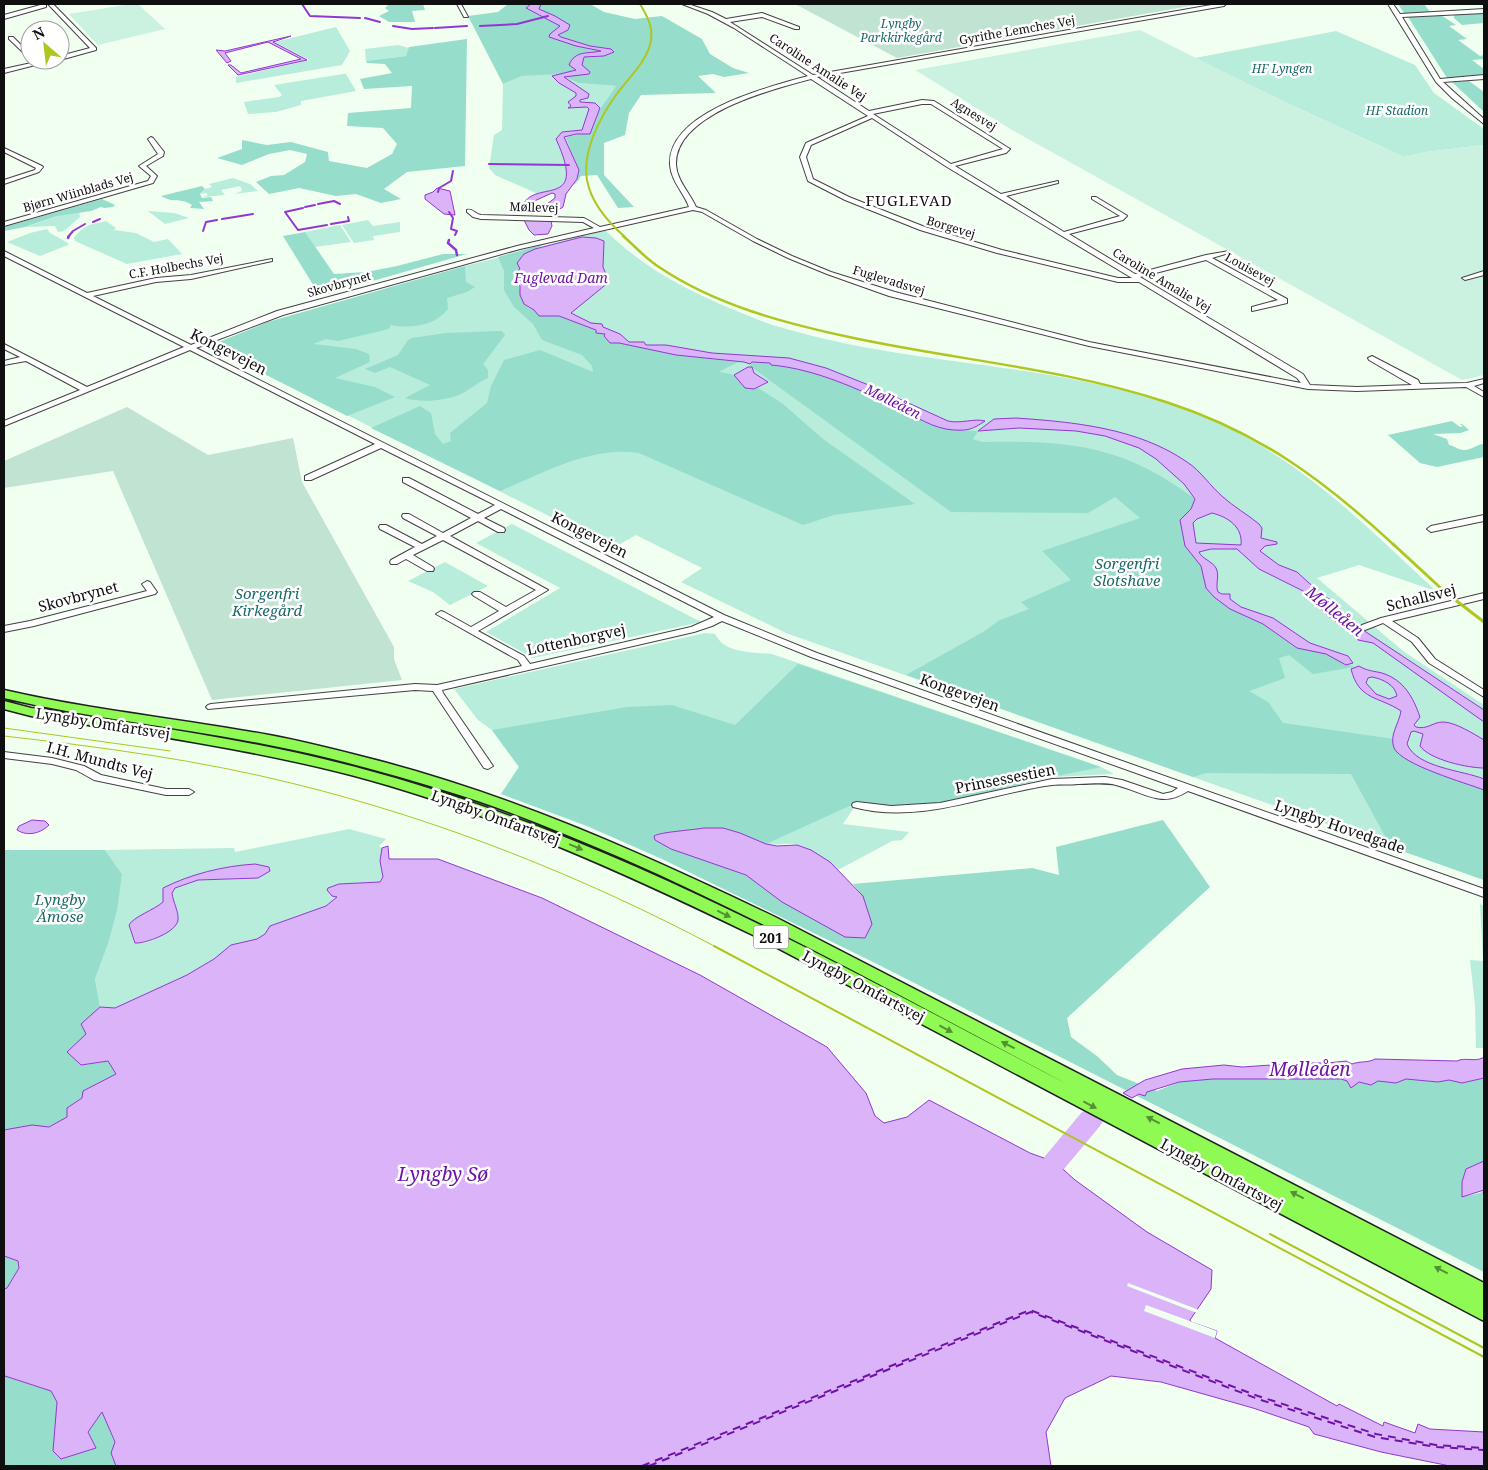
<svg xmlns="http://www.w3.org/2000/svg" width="1488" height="1470" font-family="'Noto Serif',serif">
  <rect width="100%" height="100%" fill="#f1fff1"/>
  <g fill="#b8ecdb" fill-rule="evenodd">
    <polygon points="336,27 350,51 342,65 236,83 236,77 309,60 275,42"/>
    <polygon points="1336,31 1415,65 1434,93 1484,129 1484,145 1426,152 1404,157 1274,97 1195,58"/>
    <polygon points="398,45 409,48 406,56 366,61 365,49"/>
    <polygon points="343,74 346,74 356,91 301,101 301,105 276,112 248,114 244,102 279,97 282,95 274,85"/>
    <polygon points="540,74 558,74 578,83 616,86 600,109 579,170 576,184 538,194 495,175 489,168 494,135 502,130 503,84 522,76"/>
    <polygon points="233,178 250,184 258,191 234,194 242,191 240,186 221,190 225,195 203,197 208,195 206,193 201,194 205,189 212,187 209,184"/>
    <polygon points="79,211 80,217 64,231 58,232 55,226 26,227 66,213"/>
    <polygon points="148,211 174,213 189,218 165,224"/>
    <polygon points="368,220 373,226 400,222 400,232 373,236 374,240 354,243 342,225"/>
    <polygon points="106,221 116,228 114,230 136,233 154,242 168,239 182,254 127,264 75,241 74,237 81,230 89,225"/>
    <polygon points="340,225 351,242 315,247 305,232"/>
    <polygon points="47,229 50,233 68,243 68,245 40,256 7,242 30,233"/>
    <path d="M605 230C640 265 682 288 727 307 745 314 764 323 783 328 917 368 1063 361 1194 413 1292 450 1362 522 1436 591L1359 565 1317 578 1403 651 1484 705V880L786 633 681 582 702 568 636 535 613 548 209 346 268 322 465 266Z"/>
    <polygon points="512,524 701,622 533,658 486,632 560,588 476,543"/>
    <polygon points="445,562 488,586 450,605 433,592 408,581"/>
    <path d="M705 633 715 634C725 654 752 652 772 654L1101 767 1114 774 1052 777 945 802 900 806 857 803 843 824 909 832 902 840 892 841 838 870C829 862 810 848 798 845 789 842 776 846 766 844L660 858 587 826 501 794 519 767 492 730 478 720 454 689Z"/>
    <path d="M349 829 386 839 379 846 382 848 380 861 383 877 380 882 339 884 330 891 337 897 326 906 270 926 265 934 257 939 231 945 214 959 187 975 115 1008 100 1007 95 979 108 944 122 874 105 850 234 848 235 852ZM255 864 258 878 198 880 175 888 172 893 178 917C170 932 152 945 135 943L129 925 163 902V890C190 873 224 866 255 864Z"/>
    <polygon points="1480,904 1484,906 1484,1048 1476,1048 1475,1005 1470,960 1483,961"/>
  </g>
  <g fill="#97ddcb">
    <polygon points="423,4 425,10 412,11 415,22 389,22 379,16 389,11 385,8 388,5"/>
    <polygon points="508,4 590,4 604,12 635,19 662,16 702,39 710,54 733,68 749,73 724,77 713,74 698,76 716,93 641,95 629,113 625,135 604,143 604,175 634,207 618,208 597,175 581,176 576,184 579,170 566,138 570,136 590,133 600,109 616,86 578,83 558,74 522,76 503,84 468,16 498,12"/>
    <polygon points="1398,4 1424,4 1430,12 1404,13"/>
    <polygon points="1484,12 1484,23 1462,25 1454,18 1454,15"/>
    <polygon points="1441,15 1456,25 1449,26 1467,39 1458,40 1480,56 1484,55 1484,59 1472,60 1484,69 1484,75 1447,78 1408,17"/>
    <polygon points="467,39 465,166 407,172 384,189 401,199 381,203 356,194 336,196 299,188 269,194 256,182 271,176 284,175 305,162 307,154 290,150 269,154 242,165 217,158 242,149 242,140 267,145 291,142 328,152 329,161 367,168 392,154 397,144 383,128 347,126 348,113 411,108 412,86 364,89 360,79 392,73 385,64 367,63 366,61 406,56 409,47"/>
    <polygon points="1469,81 1484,92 1484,112 1452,82"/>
    <path d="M202 186 205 189 200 194 202 198 211 197 213 201 199 202 204 209 190 208 192 205C181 197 174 204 161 196Z"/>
    <polygon points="102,199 115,205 113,207 104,208 101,207 91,211 57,216 25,227 4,231 4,227"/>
    <polygon points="305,232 334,274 366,272 397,266 443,254 467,254 320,296 283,236"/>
    <path d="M544 244 522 258 520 269 517 270 516 274 528 276 526 279 519 280 517 283 528 308 559 316 596 330V333H605L604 336 610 343H619L676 355 738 362 719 372C723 373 729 373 733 375 743 380 745 391 758 388L783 404 823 439 915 504 834 515 803 525 639 453C589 446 545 473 500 491L371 428 420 406 431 413 435 434 443 444 451 441 450 433 487 403 491 386 504 360 540 350 593 372 592 366 582 355 542 340 533 324 514 307 504 290V271L498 257Z"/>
    <path d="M465 266 466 282 475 287 467 292 447 298 448 309C435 326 410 329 390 325V328L385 330 338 341 326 339 313 344 356 349 369 354 370 362 335 378 375 387 395 397 347 416 209 346 268 322Z"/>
    <path d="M498 331H502L505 335 483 364 488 370V378C478 382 471 389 461 394 445 401 421 403 405 398L430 385 390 367 375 373 365 369 398 355 408 340 412 338 446 333Z"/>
    <path d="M752 362 770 363 771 365C830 370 882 403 936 426L953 430 978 431 973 439 982 442C1069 440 1123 445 1195 499L1191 509 1180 520 1185 546 1201 566 1206 588 1214 597 1230 609 1263 624 1293 646 1326 654 1354 667 1313 674 1289 655 1279 658 1285 678 1249 691 1268 702 1283 723 1394 739 1404 758 1430 770 1484 790V880L1391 847 1351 774 1206 773 1193 777 906 675 983 632 1000 620 1029 609 1021 602 1071 580 1042 551 1140 518 1115 497 1088 513 951 512 750 366Z"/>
    <path d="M1452 421 1460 427 1463 426 1460 424H1462L1469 430 1461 433 1433 434 1447 439 1449 445C1455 446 1458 450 1464 450 1473 450 1476 444 1484 444V457L1437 467 1420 463 1388 435Z"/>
    <path d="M798 664 1101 767 1052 777 945 802 900 806 856 803 766 844 704 828 679 832 659 833 715 863 746 875 783 902 863 896 853 884 1032 868 1059 875 1056 847 1163 820 1210 887 1067 1018 1071 1037 1097 1056 1117 1075 1157 1091 1179 1082 1213 1079H1341C1351 1083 1361 1081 1371 1085L1378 1081 1396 1083 1406 1079 1437 1082 1449 1080 1462 1083 1484 1078V1161L1466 1169 1462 1182V1197L1480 1193 1484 1190V1272L875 963 660 858 587 826 501 794 519 767 492 730 627 707 672 705 735 725Z"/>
    <polygon points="4,850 105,850 122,874 117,910 108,944 95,979 100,1007 92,1015 81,1065 108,1061 116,1074 83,1091 82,1098 67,1108 67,1117 49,1127 32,1125 4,1130"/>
    <polygon points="4,1256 18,1261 19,1268 7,1288 4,1289"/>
    <polygon points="5,1376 51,1391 57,1402 53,1451 61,1459 96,1448 88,1432 102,1412 115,1443 111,1453 116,1466 4,1466"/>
  </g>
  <g fill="#c0e3d2">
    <polygon points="795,4 1201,4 897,58"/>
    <polygon points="127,407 208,455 293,438 302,482 394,647 394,659 402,680 212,700 113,471 4,488 4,461"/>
  </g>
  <g fill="#cbf2e0">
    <polygon points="131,4 138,4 165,29 98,45 69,14"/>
    <polygon points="1140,30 1274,97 1404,157 1426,152 1484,145 1484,375 1462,380 1012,130 915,70"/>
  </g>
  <g fill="#dab3f9" stroke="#9337d3" fill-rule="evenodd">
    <path d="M531 4H541L539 9 555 16 570 25 568 30 558 35 561 37 590 46 611 49 614 52 604 56 584 57 582 65 590 72 589 74 564 77 589 94 588 98 580 100V102L595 103 600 108 590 134H576L564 137 579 170 577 179 566 194 563 207 555 212H547V204L555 198V194L552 193 530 203V208L532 210 525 211 522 208C531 176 590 213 556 139L562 132 582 130 589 109 587 107 568 108 571 106 568 102 576 96V93L559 83 552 76 576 70 569 65C575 50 588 54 601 51L576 46 549 37 550 34 560 26 526 8Z"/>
    <polygon points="291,36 273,42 307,60 238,75 228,65 231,65 241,73 301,59 268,42 225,53 231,61 227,63 216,50 225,51"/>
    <polygon points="437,188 450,191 455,215 444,214 425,199 425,195 433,192"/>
    <polygon points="526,219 551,221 552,226 548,234 534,235 529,230 524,220"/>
    <path d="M582 237 596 238 604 241 603 267 609 282 571 313 591 323 602 324 603 327 620 334 629 342H644L646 345H666L712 353 789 358 826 368 871 386 948 421C962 424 973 418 985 421 973 429 968 431 954 430 933 429 915 416 897 407 857 389 816 369 771 365L770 363 752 362 750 364 744 362 676 355 619 343H610L604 336 605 334 596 333V330L559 316H539L534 310 524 304 520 295V286L517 281 526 279 528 276 515 273 520 269 517 263 524 254 535 249Z"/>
    <polygon points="748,367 752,367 754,373 768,382 754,389 745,388 734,375"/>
    <path d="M1016 418C1074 422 1138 428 1187 462 1201 471 1210 486 1223 497 1234 507 1247 514 1259 524L1262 528 1261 538 1277 542V544L1265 546 1260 551 1279 565 1297 572 1321 594 1337 604 1340 611 1360 627 1352 630 1341 625 1327 615 1305 592 1259 569 1237 549H1211L1199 552C1202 559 1212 561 1216 568 1220 576 1215 584 1218 592L1222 594H1230V599L1241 607 1273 618 1310 643 1348 656 1353 663 1346 665 1326 654 1297 648 1263 624 1230 609 1214 597 1206 588 1201 566 1185 546 1180 520 1191 509 1195 499 1184 484 1156 459 1139 448 1105 436 1076 431 1019 428 978 431 994 419ZM1212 513C1228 517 1243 527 1241 545L1196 543 1193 523 1197 519Z"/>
    <polygon points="1363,630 1484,710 1484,722 1373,643 1358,640 1358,632"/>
    <path d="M1359 666C1367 671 1374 671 1382 673 1404 680 1413 697 1420 717L1414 725 1416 727C1427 730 1433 722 1443 722 1455 722 1474 734 1484 740V768C1468 768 1430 760 1420 746L1423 734 1414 731 1411 732 1407 744C1417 768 1462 770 1484 779V790C1466 783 1402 765 1394 748 1389 735 1399 724 1401 711 1379 696 1359 701 1351 669ZM1372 677C1383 679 1395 685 1397 696L1389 699 1376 694 1366 683 1368 678Z"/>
    <path d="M32 820 45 821 49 825C41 833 28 837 17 830L19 826Z"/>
    <path d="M704 828H723L740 833 766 844 777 846 797 845 811 850 830 862 863 896 872 924 865 938 845 937 782 902 746 875 671 849 655 840 654 836C660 832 693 830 704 828Z"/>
    <polygon points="388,846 389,859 438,859 542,898 700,975 827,1047 866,1093 875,1116 884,1123 907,1117 929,1100 1030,1153 1055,1162 1075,1180 1147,1232 1212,1270 1211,1289 1190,1320 1191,1322 1217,1331 1215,1338 1337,1406 1339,1404 1383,1426 1384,1422 1415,1433 1418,1424 1430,1429 1484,1432 1484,1466 1450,1466 1381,1452 1314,1434 1309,1427 1253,1408 1161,1382 1111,1376 1065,1398 1046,1432 1051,1466 116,1466 111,1453 115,1442 102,1412 88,1432 96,1448 61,1459 53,1451 57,1402 51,1391 5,1376 4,1378 4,1289 7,1288 19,1268 18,1261 4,1256 4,1130 32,1125 49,1127 67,1117 67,1108 82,1098 83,1091 116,1074 108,1061 81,1065 67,1052 86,1034 81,1024 100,1007 115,1008 187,975 214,959 231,945 257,939 265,934 270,926 326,906 337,897 332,896 327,890 328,888 339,884 380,882 383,877 380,861 382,848"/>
    <path d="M255 864 269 867 270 871 258 878 198 880 175 888 172 893C173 902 179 912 178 920 177 932 145 944 135 943L129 925C133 917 154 910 163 902V888C191 874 223 866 255 864Z"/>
    <path d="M1482 1058H1484V1078L1462 1083 1449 1080 1438 1082 1406 1079 1396 1083 1378 1081 1371 1085 1359 1082 1351 1088 1347 1081 1341 1079H1213L1179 1082 1147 1092 1145 1096 1139 1094 1132 1098 1123 1093 1145 1080 1182 1069 1224 1065 1242 1067 1301 1063H1328L1346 1061 1352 1064C1360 1061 1368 1063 1375 1059L1457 1061C1465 1057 1475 1062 1482 1058Z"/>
    <polygon points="1484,1161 1484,1190 1462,1197 1462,1182 1466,1169"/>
  </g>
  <g fill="#f1fff1">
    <polygon points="1128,1283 1199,1310 1197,1313 1127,1286"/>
    <polygon points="1146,1305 1217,1331 1215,1338 1144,1311"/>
  </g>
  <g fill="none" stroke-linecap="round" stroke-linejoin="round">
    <g stroke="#9337d3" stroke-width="2">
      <polyline points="302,4 310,16 360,18"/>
      <polyline points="365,18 380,22"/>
      <polyline points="393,26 412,29 433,28"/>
      <polyline points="480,26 517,24 548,16"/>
      <polyline points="435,28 467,26"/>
      <polyline points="489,164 569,165"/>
      <polyline points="438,192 439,188 451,181 453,171"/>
      <polyline points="318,204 334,201 340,204"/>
      <polyline points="305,207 315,205"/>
      <polyline points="303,208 285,212 298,230 327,225"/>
      <polyline points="449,212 453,218 451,229 457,231 455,235"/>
      <polyline points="222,219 253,214"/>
      <polyline points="93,222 100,219"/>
      <polyline points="331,224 349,221 348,217"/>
      <polyline points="203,231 206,222 217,220"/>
      <polyline points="68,237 73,231 85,224"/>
    </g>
    <g stroke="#9337d3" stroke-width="2.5">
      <polyline points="68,238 69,236"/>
      <polyline points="449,240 448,243 456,250 457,255"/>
    </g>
    <polygon fill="#dab3f9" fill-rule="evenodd" points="1091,1109 1100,1112 1104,1119 1100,1126 1064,1169 1055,1172 1046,1169 1042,1162 1046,1155 1082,1112"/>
    <g stroke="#6f12a7" stroke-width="2" stroke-dasharray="8 6" stroke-linecap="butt">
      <polyline points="642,1466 1030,1310 1258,1396 1376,1434 1436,1445 1484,1448"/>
      <polyline points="649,1466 1031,1312 1258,1399 1375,1437 1437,1447 1484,1450"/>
    </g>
    <g stroke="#424242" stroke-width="2">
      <g id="minor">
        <polygon points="44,4 46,5 46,7 4,19 4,15"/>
        <polygon points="48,4 53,4 96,48 96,50 60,60 60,56 90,48"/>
        <polygon points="457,4 461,4 468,17 464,17"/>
        <path d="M682 4H688L712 12 726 19 762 13 799 27V29H795L762 17 730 22 813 75 1217 4H1226L1224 6 817 77 869 111 922 100 934 101 1010 149 1006 153 955 166 1001 194 1058 181V183L1006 196 1064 232 1120 216 1092 199V197H1096L1126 215 1127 216 1123 220 1069 234 1135 274 1206 255 1229 251V253L1212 258 1287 299V303L1252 311V307L1278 300 1206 260 1140 277 1303 374 1310 385 1357 387 1412 385 1369 360 1368 358 1372 356 1418 380 1420 384 1467 383 1484 379V383L1474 386 1484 392V397L1466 387 1357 391 1308 389 1089 346 889 296 827 274 788 258 753 241 702 212 693 210 520 249 283 315 196 348 724 615 817 653 1484 889V897L1188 791C1161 809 1144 792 1116 785 1104 782 1091 784 1078 784 1070 785 1061 784 1052 785 986 794 920 825 853 807L852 805 853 803 857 802 891 806 940 803 1052 779 1105 777 1122 780 1163 794 1172 792 1178 788 811 657 722 621 712 626 694 632 442 690 443 693 493 766 488 769 484 768 433 691 415 690 208 709 206 707 208 705 211 704 415 684 437 685 522 666 518 660 436 614 441 611 444 612 471 627 499 611 474 596 472 594 474 592H480L506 607 536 590 443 540 413 555 433 567 434 569 433 571H427L406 559 397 564H391L390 562 391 560 415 547 380 529 379 527 380 525H386L422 544 437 536 403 518 402 516 403 514H409L443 533 471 518 403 482V478H409L478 514 495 505 381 448 311 480H305V476L375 444 190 350 4 426V421L80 390 26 361 4 365V361L20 357 4 349V344L87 387 184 347 4 256V251L87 293 156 278 191 275 272 259V261L191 279 156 282 93 296 191 345 277 311 517 246 594 228 583 222 481 219 473 217 467 212V210C472 208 475 214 481 215L584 218 600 227 689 207C684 193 671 181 670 165 667 112 768 87 808 76L734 28 708 14ZM811 79 868 116 806 143 800 157 808 181 845 200 920 230 997 253 1118 282H1139L1297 378 1301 383 1089 342 895 292 831 272 792 256 757 239 706 210 696 207C690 193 677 181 676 165 674 114 773 89 811 79ZM922 104H931L1003 149 951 164 873 114ZM872 118 947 167 1132 278H1118L1002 250 925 227 849 197 813 179 806 157 811 145ZM501 509 714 617 691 627 530 664 524 656 478 631 548 590 450 536 478 521 498 532H504L505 530 504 528 484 518Z"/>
        <polygon points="1388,4 1393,4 1400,14 1484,9 1484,13 1402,17 1440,79 1484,75 1484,79 1443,82 1484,119 1484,124 1452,98 1436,82"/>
        <polygon points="9,37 13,37 30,54 30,59 9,39"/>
        <polygon points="45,60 55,60 4,73 4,69"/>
        <polygon points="151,137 153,138 164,152 163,156 146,166 157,176 153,183 4,226 4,222 148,181 151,176 139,166 158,154 148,139"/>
        <polygon points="4,148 42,166 43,167 39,172 4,184 4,180 35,170 36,168 4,152"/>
        <polygon points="1484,271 1484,275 1465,280 1462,278"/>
        <polygon points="1484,515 1484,521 1431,532 1427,529 1431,526"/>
        <polygon points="147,581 150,582 157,592 155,594 34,626 4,632 4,626 30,621 147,591 142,584"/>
        <polygon points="1484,593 1484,599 1392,621 1418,638 1435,659 1484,690 1484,697 1429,663 1412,642 1383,623 1365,630 1360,627 1362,625 1381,618"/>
        <polygon points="4,752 52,758 84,766 101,775 166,789 189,789 194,792 189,795 166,795 94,780 76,770 52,764 4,758"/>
      </g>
    </g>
    <g stroke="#202020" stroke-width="3">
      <path id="highway" d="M4 690C91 710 181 719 269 735 301 741 333 749 364 757 509 793 643 854 777 918L1484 1283V1302L1482 1301 1484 1302V1321L755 936C625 873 491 812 351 775 246 748 138 733 31 716L4 709V701L31 708C160 727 290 745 415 784 645 854 856 974 1069 1085 922 1008 776 926 624 859 568 835 511 811 453 793 392 774 331 757 269 745 181 727 91 719 4 698Z"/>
    </g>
    <use href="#minor" fill="#fff" fill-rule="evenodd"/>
    <use href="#highway" fill="#8ffa54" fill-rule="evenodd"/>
    <g stroke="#afc620" stroke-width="1">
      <polyline points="4,728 170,751"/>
      <path d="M4 736C101 747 199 760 295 784 441 820 584 877 716 947"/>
    </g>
    <g stroke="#afc620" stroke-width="2">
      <polyline points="714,946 1484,1357"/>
      <polyline points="1270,1234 1484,1348"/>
    </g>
    <path stroke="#afc620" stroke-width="2" d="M625 237C609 223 591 202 587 180 582 152 600 117 616 95 628 78 648 61 651 40 653 26 647 16 640 4"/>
    <path stroke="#afc620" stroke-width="2.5" d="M623 236C635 246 646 259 659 267 715 305 784 323 849 337 955 360 1063 368 1166 402 1259 432 1324 480 1395 546"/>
    <polyline stroke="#afc620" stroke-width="3" points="1393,544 1445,592 1484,622"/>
  </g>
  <defs><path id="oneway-solid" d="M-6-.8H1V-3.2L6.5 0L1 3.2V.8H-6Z" transform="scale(1.25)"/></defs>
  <g fill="#559035">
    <use href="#oneway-solid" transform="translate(576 847) rotate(23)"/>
    <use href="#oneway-solid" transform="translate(724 914) rotate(26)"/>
    <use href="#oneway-solid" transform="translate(946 1029) rotate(28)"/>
    <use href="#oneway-solid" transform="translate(1008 1045) rotate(-153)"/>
    <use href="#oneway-solid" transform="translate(1090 1105) rotate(28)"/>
    <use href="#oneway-solid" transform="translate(1153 1120) rotate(-153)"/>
    <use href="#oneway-solid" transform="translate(1297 1195) rotate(-153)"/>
    <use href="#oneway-solid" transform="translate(1441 1270) rotate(-153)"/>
  </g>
  <g text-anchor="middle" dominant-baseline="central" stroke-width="5" stroke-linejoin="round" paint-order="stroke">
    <g font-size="12" font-style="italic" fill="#1b6a69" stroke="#fff">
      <text x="901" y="23">Lyngby<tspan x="901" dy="14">Parkkirkegård</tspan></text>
      <text x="1282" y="68">HF Lyngen</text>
      <text x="1397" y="110">HF Stadion</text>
    </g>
    <g font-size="12" fill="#0f0f0f" stroke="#fff">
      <text transform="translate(1017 30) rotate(-10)">Gyrithe Lemches Vej</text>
      <text transform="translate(818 67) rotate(33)">Caroline Amalie Vej</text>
      <text transform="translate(974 114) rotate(32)">Agnesvej</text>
      <text transform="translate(78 192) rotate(-16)">Bjørn Wiinblads Vej</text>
      <text transform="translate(534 207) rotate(2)">Møllevej</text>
      <text transform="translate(951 227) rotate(17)">Borgevej</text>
      <text transform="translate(176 266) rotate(-10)">C.F. Holbechs Vej</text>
      <text transform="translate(1250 269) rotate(29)">Louisevej</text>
      <text transform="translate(889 280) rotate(17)">Fuglevadsvej</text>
      <text transform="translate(1162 280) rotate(31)">Caroline Amalie Vej</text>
      <text transform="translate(339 284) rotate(-16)">Skovbrynet</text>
    </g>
    <g font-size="14" font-style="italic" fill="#6f12a7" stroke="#fff">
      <text x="561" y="277">Fuglevad Dam</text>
      <text transform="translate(893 401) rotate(26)">Mølleåen</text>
    </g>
    <rect fill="#fff" stroke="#575757" stroke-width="1" x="753.5" y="925.5" width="35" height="23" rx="4"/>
    <g font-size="14" font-weight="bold" fill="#0f0f0f">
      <text x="771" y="937">201</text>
    </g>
    <g font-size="15" letter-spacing="1" fill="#0f0f0f" stroke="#fff">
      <text x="909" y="200">FUGLEVAD</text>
    </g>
    <g font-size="15" fill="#0f0f0f" stroke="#fff">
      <text transform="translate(229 351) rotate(27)">Kongevejen</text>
      <text transform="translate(590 534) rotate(27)">Kongevejen</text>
      <text transform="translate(78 596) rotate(-15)">Skovbrynet</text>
      <text transform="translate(1421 597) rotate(-14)">Schallsvej</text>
      <text transform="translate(576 639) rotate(-12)">Lottenborgvej</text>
      <text transform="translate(960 692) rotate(20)">Kongevejen</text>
      <text transform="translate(103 723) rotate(9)">Lyngby Omfartsvej</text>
      <text transform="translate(100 760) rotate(15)">I.H. Mundts Vej</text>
      <text transform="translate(1005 778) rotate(-11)">Prinsessestien</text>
      <text transform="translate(496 817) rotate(20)">Lyngby Omfartsvej</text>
      <text transform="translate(1340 826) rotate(19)">Lyngby Hovedgade</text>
      <text transform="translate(864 986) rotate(28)">Lyngby Omfartsvej</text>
      <text transform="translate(1222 1174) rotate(28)">Lyngby Omfartsvej</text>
    </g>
    <g font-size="15" font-style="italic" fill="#1b6a69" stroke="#fff">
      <text x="1127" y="563">Sorgenfri<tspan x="1127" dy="17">Slotshave</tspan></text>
      <text x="267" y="593">Sorgenfri<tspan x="267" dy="17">Kirkegård</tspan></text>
      <text x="60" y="899">Lyngby<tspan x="60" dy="17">Åmose</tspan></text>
    </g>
    <g font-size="16" font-style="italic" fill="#6f12a7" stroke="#fff">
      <text transform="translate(1335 611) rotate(39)">Mølleåen</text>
    </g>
    <g font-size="19" font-style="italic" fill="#6f12a7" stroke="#fff">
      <text x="1310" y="1069">Mølleåen</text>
      <text x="443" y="1174">Lyngby Sø</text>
    </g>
  </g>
  <rect width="1488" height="1470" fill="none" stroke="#0f0f0f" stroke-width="10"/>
  <g transform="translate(45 45) rotate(332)"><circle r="24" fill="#ffffff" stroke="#9f9f9f"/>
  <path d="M0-4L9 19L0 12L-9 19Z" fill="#afc620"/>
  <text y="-8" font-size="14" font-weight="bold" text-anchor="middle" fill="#0f0f0f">N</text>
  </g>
</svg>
